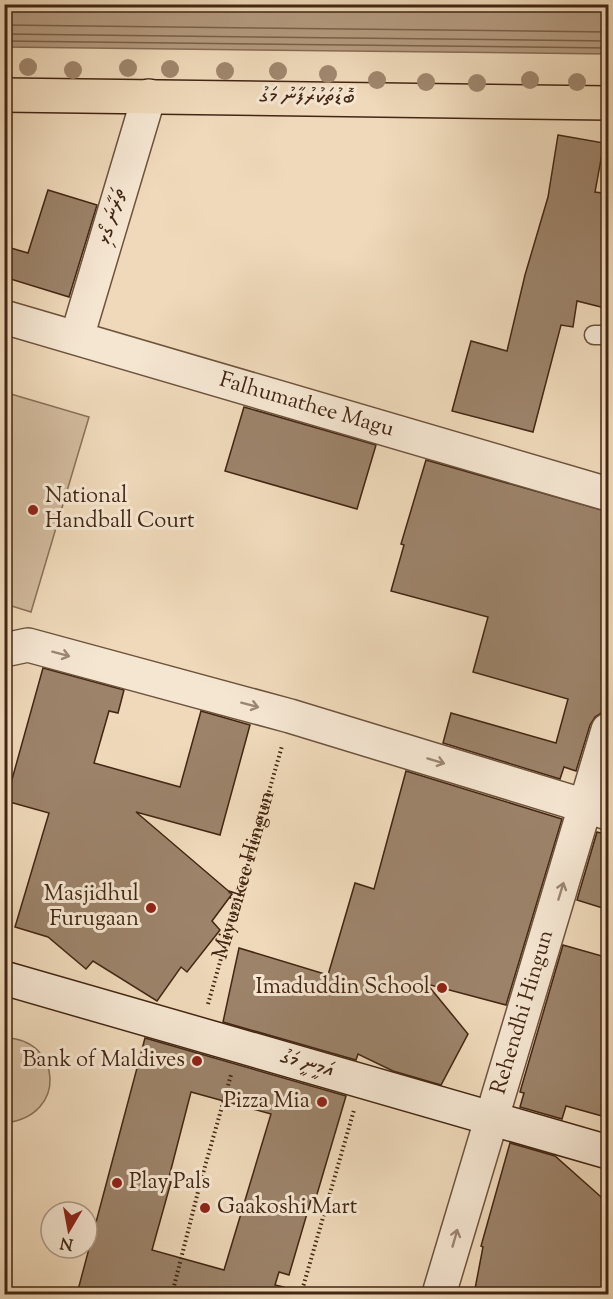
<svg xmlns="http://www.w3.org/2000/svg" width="613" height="1299" font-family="'Sorts Mill Goudy','Noto Sans Thaana',serif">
  <rect width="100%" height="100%" fill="#efd9ba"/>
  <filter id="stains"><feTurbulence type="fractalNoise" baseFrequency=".00333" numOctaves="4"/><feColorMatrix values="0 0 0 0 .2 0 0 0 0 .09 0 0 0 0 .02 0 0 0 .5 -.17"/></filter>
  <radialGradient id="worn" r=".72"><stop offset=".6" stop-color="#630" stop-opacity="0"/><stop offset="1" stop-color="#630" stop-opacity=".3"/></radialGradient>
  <g fill="#d2bb9e" stroke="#8a7058" stroke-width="1.5">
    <polygon points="4,392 89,417 31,612 5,604"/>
    <path d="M5 1038C61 1038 69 1116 5 1123Z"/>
  </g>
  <polygon fill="#b59c81" stroke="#876d55" stroke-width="1.5" points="5,4 608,5 608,54 5,47"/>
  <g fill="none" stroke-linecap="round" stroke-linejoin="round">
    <g stroke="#7c614a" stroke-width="1.5">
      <polyline points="4,25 608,32"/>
      <polyline points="4,34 608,41"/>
      <polyline points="4,41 608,48"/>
    </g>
  </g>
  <g fill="#9c836a" stroke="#432613" stroke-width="1.5" fill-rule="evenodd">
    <polygon points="558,135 604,143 595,192 609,194 609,309 577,301 573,327 561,325 533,432 452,411 471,341 507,351 525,275 548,197"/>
    <polygon points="48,190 97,205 69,297 4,277 4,246 28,253"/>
    <polygon points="244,407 376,445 357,509 225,471"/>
    <polygon points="426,460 609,512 609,686 601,713 595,717 590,725 576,771 564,767 560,779 443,743 451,713 556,743 568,699 473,672 488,617 391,591 404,545 401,544"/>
    <polygon points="43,668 124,690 118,713 109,711 94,763 180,787 201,711 250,725 220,835 136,812 232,894 212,921 220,930 187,972 181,967 157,1001 93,961 86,969 48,937 15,927 49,813 6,801"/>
    <polygon points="406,771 562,819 506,1005 427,984 468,1034 441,1085 393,1071 358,1054 356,1060 223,1022 239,948 328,975 355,883 374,889"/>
    <polygon points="597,832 609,835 609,910 577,900"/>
    <polygon points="563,945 609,958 609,1118 566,1106 562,1119 520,1107 524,1093 520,1092"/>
    <path d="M145 1038 346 1096 315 1201 311 1200 289 1275 279 1272 275 1285 284 1287 283 1294H96L78 1290ZM191 1092 271 1114 224 1270 152 1250 171 1182 168 1181Z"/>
    <polygon points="510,1143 555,1156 609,1204 609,1294 474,1294 483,1247 481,1246"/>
  </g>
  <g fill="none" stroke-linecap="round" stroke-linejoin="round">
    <g stroke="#6e533d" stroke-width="21">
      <polyline id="lane" points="594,335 608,335"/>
    </g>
    <g stroke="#6e533d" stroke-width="36">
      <g id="street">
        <path id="s2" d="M4 317 608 494"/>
        <polyline points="77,337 149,96"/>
        <polyline points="4,650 28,645 290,716 608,813"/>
        <path id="s3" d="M439 1294 608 730"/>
      </g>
    </g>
    <g stroke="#432613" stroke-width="36">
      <polyline id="secondary" points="4,978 608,1152"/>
    </g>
    <g stroke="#432613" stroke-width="36">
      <polyline id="primary" points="4,95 608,103"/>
    </g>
    <g stroke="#432613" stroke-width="4" stroke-dasharray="1.5 3" stroke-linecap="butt">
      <path id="s1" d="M208 1004 282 746"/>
      <polyline points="172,1294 200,1184 231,1075"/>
      <polyline points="301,1294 354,1110"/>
    </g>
    <use href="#lane" stroke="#f5e6d2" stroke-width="18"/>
    <use href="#street" stroke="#f5e6d2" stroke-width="33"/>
    <use href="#secondary" stroke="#f5e6d2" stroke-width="33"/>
    <use href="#primary" stroke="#efd9ba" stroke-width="33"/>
  </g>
  <g fill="#a0876e">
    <circle cx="28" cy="67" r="9"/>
    <circle cx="128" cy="68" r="9"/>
    <circle cx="170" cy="69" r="9"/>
    <circle cx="73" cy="70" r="9"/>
    <circle cx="225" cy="71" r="9"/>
    <circle cx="278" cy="71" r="9"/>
    <circle cx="328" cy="74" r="9"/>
    <circle cx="377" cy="80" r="9"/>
    <circle cx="530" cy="80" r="9"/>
    <circle cx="426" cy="82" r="9"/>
    <circle cx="577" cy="82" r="9"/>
    <circle cx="477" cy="83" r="9"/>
  </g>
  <defs><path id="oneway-shaft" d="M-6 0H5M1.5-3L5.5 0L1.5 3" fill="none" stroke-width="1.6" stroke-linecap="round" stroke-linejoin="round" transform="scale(1.5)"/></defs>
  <g stroke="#9c8672">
    <use href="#oneway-shaft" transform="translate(61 654) rotate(15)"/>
    <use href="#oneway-shaft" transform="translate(250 705) rotate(15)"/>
    <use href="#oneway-shaft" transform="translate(436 761) rotate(17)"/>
    <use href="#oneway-shaft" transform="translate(561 891) rotate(-73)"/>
    <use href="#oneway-shaft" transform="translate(455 1238) rotate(-74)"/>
  </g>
  <g fill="#8f2418" stroke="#f5e6d2" stroke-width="2">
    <circle cx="33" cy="510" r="6"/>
    <circle cx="151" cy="908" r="6"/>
    <circle cx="442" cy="988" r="6"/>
    <circle cx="197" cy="1061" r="6"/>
    <circle cx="322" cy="1102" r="6"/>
    <circle cx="117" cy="1183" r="6"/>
    <circle cx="205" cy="1208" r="6"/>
  </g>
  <g text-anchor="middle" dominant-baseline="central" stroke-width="6" stroke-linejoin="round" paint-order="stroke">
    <g font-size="22" fill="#432613" stroke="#f5e6d2">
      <text transform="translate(307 98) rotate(1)">ބޮޑުތަކުރުފާނު މަގު</text>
      <text transform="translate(113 217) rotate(-73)">ތަރާނަ ގޯޅި</text>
      <text stroke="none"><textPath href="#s2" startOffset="315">Falhumathee Magu</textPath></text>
      <text stroke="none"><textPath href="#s1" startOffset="134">Miyuzikee Hingun</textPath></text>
      <text stroke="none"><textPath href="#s3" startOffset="294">Rehendhi Hingun</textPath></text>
      <text transform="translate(307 1065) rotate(16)">އަމީނީ މަގު</text>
    </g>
    <g font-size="22" fill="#432613" stroke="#f5e6d2" text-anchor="end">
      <text x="45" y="497" text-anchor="start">National<tspan x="45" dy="25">Handball Court</tspan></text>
      <text x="139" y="895">Masjidhul<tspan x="139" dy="25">Furugaan</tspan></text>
      <text x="430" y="988">Imaduddin School</text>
      <text x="185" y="1061">Bank of Maldives</text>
      <text x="310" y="1102">Pizza Mia</text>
      <text x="129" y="1183" text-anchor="start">Play Pals</text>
      <text x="217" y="1208" text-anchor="start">Gaakoshi Mart</text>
    </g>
  </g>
  <rect width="613" height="1299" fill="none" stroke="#efd9ba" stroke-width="24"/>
  <rect x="6" y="6" width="601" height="1287" fill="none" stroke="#432613" stroke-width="3"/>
  <rect x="12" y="12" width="589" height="1275" fill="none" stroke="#432613" stroke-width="1.5"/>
  <g transform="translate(69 1230) rotate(190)"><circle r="28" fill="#f5e6d2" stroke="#ae9986" stroke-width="1.5"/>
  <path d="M0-4.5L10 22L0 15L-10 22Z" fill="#8f2418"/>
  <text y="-9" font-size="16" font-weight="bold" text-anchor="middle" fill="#432613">N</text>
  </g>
  <rect width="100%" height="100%" filter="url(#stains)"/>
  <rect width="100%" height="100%" fill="url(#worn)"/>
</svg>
